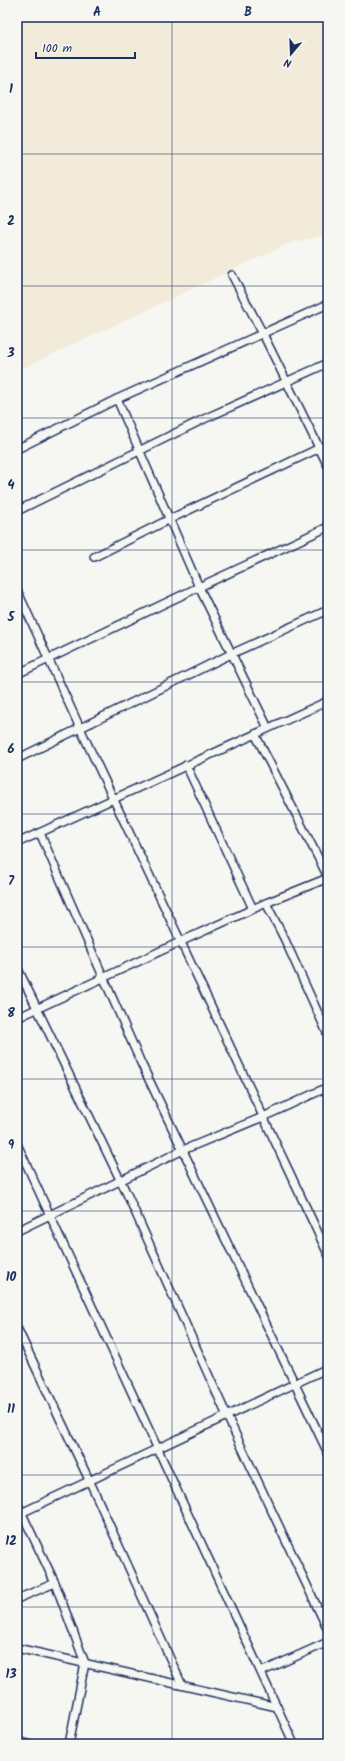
<svg xmlns="http://www.w3.org/2000/svg" width="345" height="1761" font-family="Kalam,sans-serif">
  <rect width="100%" height="100%" fill="#f6f6f2"/>
  <filter id="ink" filterUnits="userSpaceOnUse"><feTurbulence type="fractalNoise" baseFrequency=".025" numOctaves="2"/><feDisplacementMap in="SourceGraphic" scale="8" xChannelSelector="R" yChannelSelector="G"/><feConvolveMatrix kernelMatrix="1 2 1 2 8 2 1 2 1" color-interpolation-filters="sRGB"/></filter>
  <g filter="url(#ink)">
    <polygon fill="#f2ebd9" points="17,17 328,17 328,234 290,243 17,371"/>
    <g fill="none" stroke-linecap="round" stroke-linejoin="round">
      <g stroke="#1b2f5e" stroke-width="10">
        <g id="minor">
          <polyline points="232,275 263,334 328,466"/>
          <polyline points="117,399 199,587 268,728"/>
          <polyline points="17,449 117,399 328,304"/>
          <polyline points="17,511 204,419 328,363"/>
          <polyline points="94,557 170,519 328,444"/>
          <polyline points="17,590 80,728 328,1254"/>
          <polyline points="17,674 199,587 328,527"/>
          <polyline points="255,734 328,877"/>
          <polyline points="17,759 231,654 328,610"/>
          <polyline points="186,765 253,909"/>
          <polyline points="40,833 141,1063 328,1453"/>
          <polyline points="17,843 328,701"/>
          <polyline points="266,903 285,940 328,1035"/>
          <polyline points="17,967 127,1194 227,1416 328,1630"/>
          <polyline points="17,1018 182,941 266,903 328,878"/>
          <polyline points="17,1144 294,1744"/>
          <polyline points="17,1231 183,1150 263,1117 328,1087"/>
          <polyline points="17,1328 90,1482 182,1685"/>
          <polyline points="17,1503 55,1583 85,1663 69,1744"/>
          <polyline points="17,1515 328,1368"/>
          <polyline points="17,1599 55,1583"/>
          <polyline points="17,1648 277,1707"/>
          <polyline points="261,1672 328,1642"/>
          <polyline points="17,1741 29,1744"/>
        </g>
      </g>
      <use href="#minor" stroke="#f6f6f2" stroke-width="7"/>
    </g>
  </g>
  <path fill="none" stroke="#1b2f5e" stroke-width="1" stroke-opacity="0.55" d="M172 17V1744M17 154H328M17 286H328M17 418H328M17 550H328M17 682H328M17 814H328M17 947H328M17 1079H328M17 1211H328M17 1343H328M17 1475H328M17 1607H328"/>
  <rect width="345" height="1761" fill="none" stroke="#f6f6f2" stroke-width="44"/>
  <g transform="translate(291 54) rotate(199)" stroke="#f6f6f2" stroke-width="3" paint-order="stroke">
  <path d="M0-3L7 15L0 10L-7 15Z" fill="#1b2f5e"/>
  <text y="-6" font-size="11" font-weight="bold" text-anchor="middle" fill="#1b2f5e">N</text>
  </g>
  <path d="M36 52v6h99v-6" fill="none" stroke="#1b2f5e" stroke-width="2"/>
  <text x="42" y="52" font-size="12" fill="#1b2f5e" stroke="#f6f6f2" stroke-width="3" paint-order="stroke">100 m</text>
  <rect x="22" y="22" width="301" height="1717" fill="none" stroke="#1b2f5e" stroke-width="1.5"/>
  <g font-size="13" text-anchor="middle" font-weight="bold" fill="#1b2f5e">
    <text x="97" y="16">A</text>
    <text x="248" y="16">B</text>
    <text x="11" y="93">1</text>
    <text x="11" y="225">2</text>
    <text x="11" y="357">3</text>
    <text x="11" y="489">4</text>
    <text x="11" y="621">5</text>
    <text x="11" y="753">6</text>
    <text x="11" y="885">7</text>
    <text x="11" y="1017">8</text>
    <text x="11" y="1149">9</text>
    <text x="11" y="1281">10</text>
    <text x="11" y="1413">11</text>
    <text x="11" y="1545">12</text>
    <text x="11" y="1678">13</text>
  </g>
</svg>
